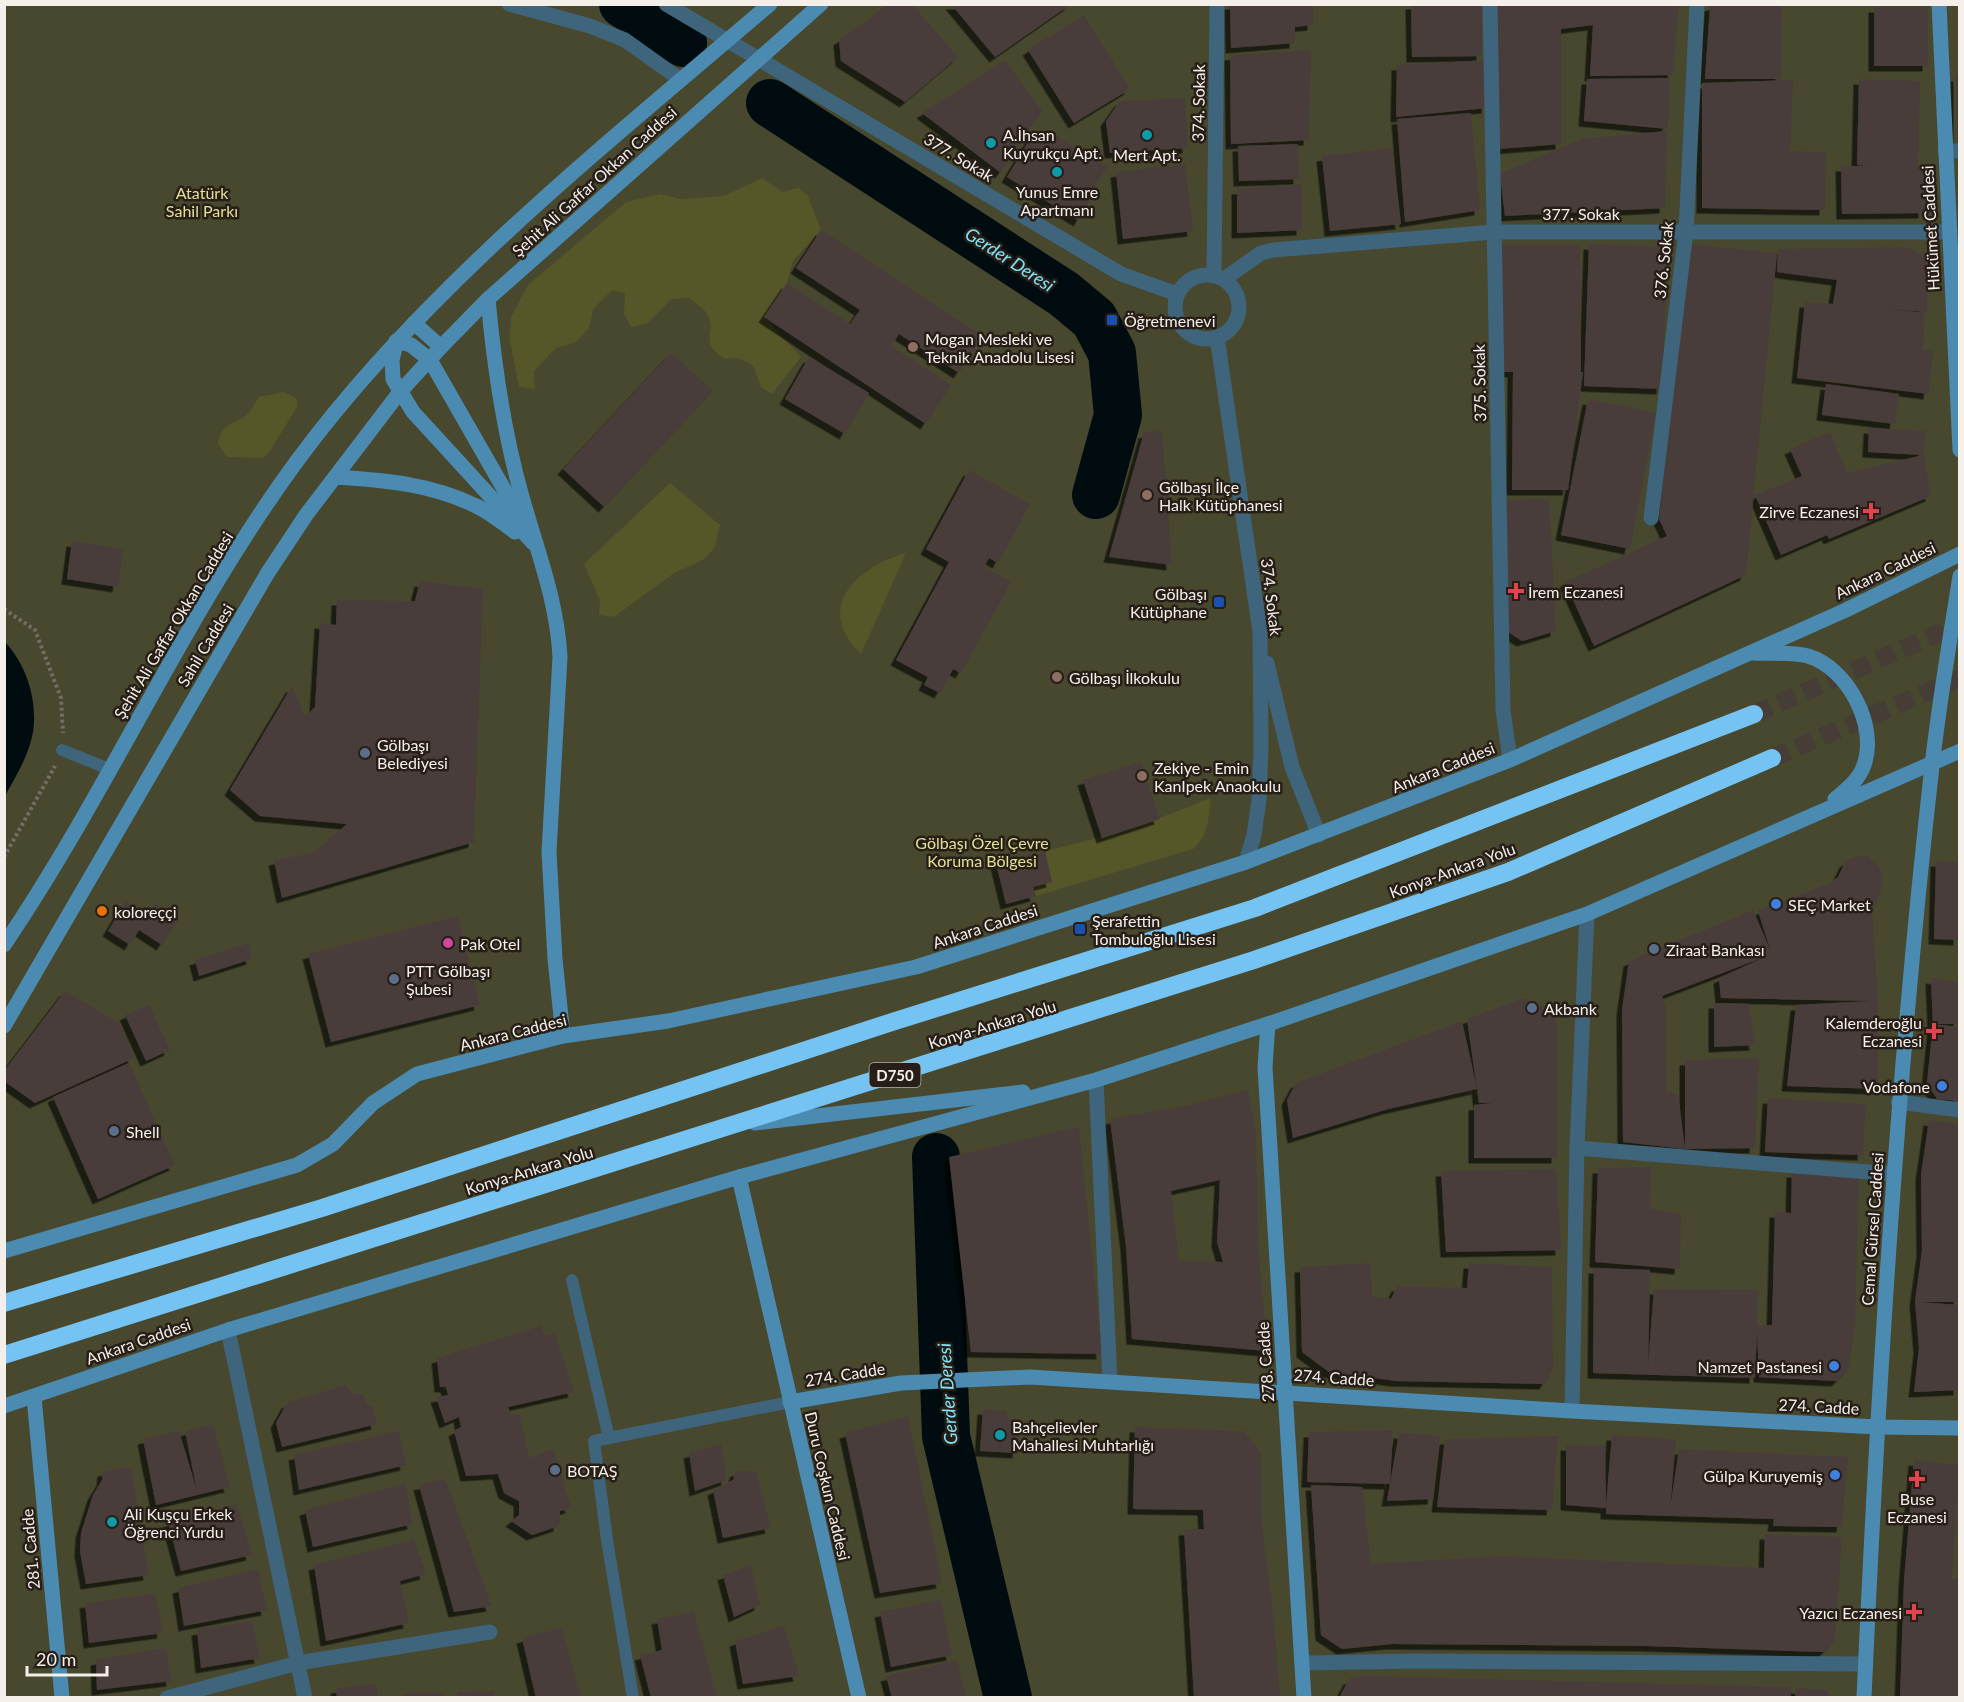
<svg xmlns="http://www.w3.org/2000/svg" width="1964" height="1702" font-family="Lato,sans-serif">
  <defs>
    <filter id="shadow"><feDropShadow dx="-5.5" dy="5.5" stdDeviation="0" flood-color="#0009"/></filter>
  </defs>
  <rect width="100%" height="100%" fill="#271e17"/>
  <polygon fill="#47482e" points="4,5 1959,5 1959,1697 5,1697"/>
  <g fill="#565728">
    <path d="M762 178 782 192 799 188 808 196 821 230 793 261 787 283 764 317 801 357 772 394 761 387 753 365 738 358 725 359C696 340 719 335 707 314 704 308 694 302 689 298L671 299 648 323 631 327 624 313 625 293 612 290 593 309 589 328 576 342 556 348 534 371 535 389 519 387 510 341 511 317 528 285 626 202 660 194 680 199 724 196Z"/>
    <path d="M284 392 297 399V407L268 454 262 458 227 457 218 443C222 421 236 425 248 414 252 410 255 402 259 397Z"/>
    <polygon points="670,483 720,525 715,547 703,560 674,573 614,617 599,615 600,600 584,564"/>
    <path d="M906 553 861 654C813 608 856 567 906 553Z"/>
    <path d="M1210 798C1209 817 1209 836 1193 849L1036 896 1033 887 1052 882 1045 851C1102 838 1156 821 1210 798Z"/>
  </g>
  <path fill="#000c10" d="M5 642C26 664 38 700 33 732 29 755 16 776 5 796Z"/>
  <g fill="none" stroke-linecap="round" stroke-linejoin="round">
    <g stroke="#000c10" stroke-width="48">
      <polyline points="623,4 683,43"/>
      <polyline points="770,103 1064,294 1094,319 1112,353 1118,415 1096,495"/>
      <polyline points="936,1157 946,1436 1008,1698"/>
    </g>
  </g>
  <g fill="#4a3d3a" fill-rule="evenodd" filter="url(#shadow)">
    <polygon points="889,4 912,4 958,57 905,102 841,61 839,40"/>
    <polygon points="951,4 1071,4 995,57"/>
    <polygon points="1230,4 1313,4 1313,25 1295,27 1295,43 1231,48"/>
    <polygon points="1411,4 1482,4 1482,56 1412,57"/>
    <polygon points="1496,4 1679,4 1673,75 1590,76 1593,25 1561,29 1561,144 1498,149"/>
    <polygon points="1716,4 1782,4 1781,79 1705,79 1710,6"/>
    <rect x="1874" y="7" width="54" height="59"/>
    <polygon points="1084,15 1130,89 1074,123 1028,50"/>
    <polygon points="1311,50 1309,140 1231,144 1230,55"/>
    <polygon points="1005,60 1042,111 1001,173 922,113"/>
    <polygon points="1489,60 1487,108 1396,117 1397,65"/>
    <polygon points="1956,76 1959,76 1959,140 1957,140"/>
    <polygon points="1670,78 1668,129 1584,121 1587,79"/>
    <polygon points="1859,79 1920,81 1918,166 1923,166 1924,213 1842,214 1841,166 1870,166 1857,165"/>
    <polygon points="1793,80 1790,151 1826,152 1825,210 1702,208 1702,83"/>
    <polygon points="1185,98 1188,148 1110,153 1106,121 1120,101"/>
    <polygon points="1471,113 1480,210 1405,222 1397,119"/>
    <polygon points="1046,130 1107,167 1095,186 1098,188 1079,221 1007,177 1031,137 1039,141"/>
    <polygon points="1667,131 1665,208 1505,216 1500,174 1581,139"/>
    <polygon points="1298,144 1299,179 1239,181 1238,146"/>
    <polygon points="1392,148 1401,224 1330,231 1322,156"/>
    <polygon points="1185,164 1193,231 1123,239 1116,172"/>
    <polygon points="1302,184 1302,230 1237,233 1237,189"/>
    <polygon points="821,230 983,336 959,373 899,334 891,346 951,385 926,424 764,317 787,283 850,324 860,310 796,268"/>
    <polygon points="1589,244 1668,247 1662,389 1584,386"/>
    <polygon points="1688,244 1777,253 1746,575 1594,646 1565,582 1667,536 1659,519"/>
    <polygon points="1501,245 1580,245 1581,372 1583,372 1568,490 1512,490 1513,372 1502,372"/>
    <polygon points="1906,247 1926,256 1927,312 1888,309 1925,313 1923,350 1933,351 1929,394 1797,378 1805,302 1833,304 1837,280 1777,272 1778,249"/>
    <polygon points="671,353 713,391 604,507 563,469"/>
    <polygon points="809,357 869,393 845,434 785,399"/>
    <polygon points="1826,384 1899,394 1895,424 1822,415"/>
    <polygon points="1588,399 1656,413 1630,549 1561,535"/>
    <polygon points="1869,428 1925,431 1924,455 1931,496 1829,539 1827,535 1781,555 1755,495 1802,476 1790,449 1830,432 1847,473 1923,455 1868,452"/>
    <polygon points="1162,430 1172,565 1109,557 1144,433"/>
    <polygon points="969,470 1030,504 998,563 989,558 984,567 1011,582 961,673 953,669 940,693 924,685 928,677 896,660 949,562 926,549"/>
    <polygon points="1549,499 1556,631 1522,641 1508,632 1506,500"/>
    <polygon points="72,541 123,549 118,587 67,579"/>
    <polygon points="420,581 483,589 474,842 282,898 274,860 313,853 347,824 260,816 230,790 292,686 305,717 315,707 320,623 336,625 337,600 415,601"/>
    <polygon points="1141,762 1160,819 1102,838 1083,780"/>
    <polygon points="1045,851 1052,882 1033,887 1036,896 1006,904 996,863"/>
    <polygon points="1868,856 1880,869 1883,880 1880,894 1872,909 1878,1001 1878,1089 1787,1086 1796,1005 1872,1001 1721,998 1719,978 1767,956 1662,996 1666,1008 1666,1092 1678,1094 1685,1149 1623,1142 1622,1010 1629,961 1753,910 1771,952 1758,911 1830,883 1838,877 1845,862 1854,857"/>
    <polygon points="1936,861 1959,862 1959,940 1934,939"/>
    <polygon points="126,901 148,915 155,904 179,919 162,945 139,930 130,945 108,931"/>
    <polygon points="458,916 480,1005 331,1042 308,954"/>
    <polygon points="249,943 252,959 199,976 195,960"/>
    <polygon points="1931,978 1959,982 1959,1024 1933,1024 1959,1027 1959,1101 1937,1099 1927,1083 1933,1024"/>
    <polygon points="65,991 121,1024 134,1058 35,1103 4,1081 4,1071"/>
    <polygon points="1524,998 1548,1009 1557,1024 1557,1158 1474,1158 1474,1105 1493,1103 1479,1103 1467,1019"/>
    <polygon points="1714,1003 1749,1004 1755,1045 1714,1047"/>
    <polygon points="149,1005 170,1050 146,1061 125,1015"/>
    <polygon points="1462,1021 1477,1089 1388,1109 1293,1138 1287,1100 1296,1083"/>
    <polygon points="1759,1058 1755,1148 1685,1149 1685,1060"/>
    <polygon points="129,1063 175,1165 98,1199 53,1097"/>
    <path d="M1248 1090 1256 1133 1258 1240 1267 1351 1132 1339 1126 1246 1110 1119 1181 1107ZM1220 1180 1217 1242 1223 1262 1179 1261 1171 1191Z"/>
    <polygon points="1768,1098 1866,1104 1863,1155 1765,1152"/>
    <polygon points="1929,1120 1959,1124 1959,1302 1919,1302 1959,1305 1959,1390 1914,1392 1919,1348 1915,1301 1922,1251 1921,1175"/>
    <polygon points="1079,1127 1102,1354 971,1352 949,1157"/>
    <polygon points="1651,1167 1650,1209 1681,1214 1680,1269 1595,1262 1598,1168"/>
    <polygon points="1556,1169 1561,1250 1446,1252 1441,1171"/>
    <polygon points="1792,1172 1859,1174 1855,1327 1849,1369 1837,1381 1759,1377 1757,1331 1755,1378 1593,1373 1594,1268 1650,1270 1648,1366 1654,1289 1758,1290 1757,1326 1772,1325 1775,1212 1791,1213"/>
    <polygon points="1371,1263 1372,1296 1391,1299 1397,1286 1467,1288 1469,1263 1552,1267 1553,1369 1545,1384 1396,1381 1329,1372 1302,1352 1300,1267"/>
    <polygon points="541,1326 545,1335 555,1334 574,1392 508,1407 511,1415 520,1414 529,1458 553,1449 571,1508 560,1511 559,1526 532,1535 511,1521 519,1515 519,1501 504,1493 498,1474 466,1476 454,1431 461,1427 459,1417 445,1423 436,1397 448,1395 446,1387 440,1387 437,1358"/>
    <polygon points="345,1385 353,1394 363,1394 367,1404 373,1407 377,1424 282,1447 276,1423 287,1403"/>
    <polygon points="983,1409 1007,1411 1007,1419 1020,1420 1018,1453 980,1451"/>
    <polygon points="908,1416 942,1583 880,1593 845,1433"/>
    <polygon points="213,1424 230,1487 156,1505 143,1439 179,1431 197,1491 185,1431"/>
    <polygon points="1135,1427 1244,1431 1261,1452 1262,1526 1274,1619 1280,1698 1194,1698 1184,1530 1204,1529 1203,1510 1133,1509"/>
    <polygon points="1393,1430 1390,1484 1399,1433 1440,1436 1433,1499 1387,1501 1390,1484 1307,1482 1309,1432"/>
    <polygon points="399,1431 406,1465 299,1490 294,1455"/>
    <polygon points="1612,1435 1676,1439 1670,1509 1679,1449 1848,1457 1842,1527 1773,1526 1774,1519 1606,1514 1606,1508 1566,1505 1566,1445 1605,1446 1606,1506"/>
    <polygon points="1558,1436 1552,1510 1437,1507 1445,1439"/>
    <polygon points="721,1444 727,1480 695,1491 689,1453"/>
    <polygon points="1914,1460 1959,1465 1959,1499 1957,1499 1952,1579 1959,1579 1959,1698 1900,1698 1904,1581"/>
    <polygon points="131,1467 149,1575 86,1584 80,1551 81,1533 93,1495 102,1480 103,1471"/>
    <polygon points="736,1471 756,1471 771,1528 723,1538 713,1490 733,1480"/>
    <polygon points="445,1479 492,1606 454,1612 419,1485"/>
    <polygon points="405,1484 413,1524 313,1547 305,1510"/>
    <polygon points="1311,1485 1362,1487 1371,1564 1502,1556 1764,1568 1765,1534 1842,1537 1835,1641 1824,1652 1648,1646 1392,1644 1342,1649 1321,1635"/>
    <polygon points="237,1504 252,1555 181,1571 168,1522"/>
    <polygon points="414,1540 426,1574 400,1581 409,1623 326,1641 314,1565"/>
    <polygon points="751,1565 760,1605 734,1617 723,1575"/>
    <polygon points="258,1569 267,1610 184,1626 178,1588"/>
    <polygon points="155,1594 163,1633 89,1643 85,1603"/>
    <polygon points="941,1600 952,1655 891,1667 880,1612"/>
    <polygon points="694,1612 717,1698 651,1698 640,1655 662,1650 657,1619"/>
    <polygon points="252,1621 260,1658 201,1668 197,1630"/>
    <polygon points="784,1626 799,1676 743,1684 735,1641"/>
    <polygon points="562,1628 581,1698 536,1698 522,1638"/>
    <polygon points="166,1648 172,1681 97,1690 96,1660"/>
    <polygon points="957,1660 966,1698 892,1698 886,1676"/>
    <polygon points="1366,1676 1791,1687 1791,1698 1339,1698 1349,1679"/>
    <polygon points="376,1684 378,1698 337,1698 336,1688"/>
    <polygon points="1796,1688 1827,1690 1831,1698 1795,1698"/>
    <polygon points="495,1691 494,1698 457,1698 457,1692"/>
    <polygon points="403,1693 443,1693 443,1698 402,1698"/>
  </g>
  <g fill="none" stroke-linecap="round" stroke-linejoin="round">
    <g stroke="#463d37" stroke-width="18" stroke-dasharray="18 9" stroke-linecap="butt">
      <polyline points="1754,714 1960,624"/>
      <polyline points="1772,758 1960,678"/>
    </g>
    <g stroke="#756d66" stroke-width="4" stroke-dasharray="3 3" stroke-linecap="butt">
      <polyline points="4,609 35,630 61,698 63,733"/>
      <polyline points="4,857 55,766"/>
    </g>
    <g stroke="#3f657c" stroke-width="12">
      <polyline points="62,750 109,769"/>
      <polyline points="572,1280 609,1438"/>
      <polyline points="633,1698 607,1540 594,1441 790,1402"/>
    </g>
    <g stroke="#3f657c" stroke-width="15">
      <polyline points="509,4 590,26 625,40 681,80"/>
      <polyline points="666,4 1121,274 1177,294"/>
      <polyline points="1490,4 1503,710 1510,760"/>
      <polyline points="1945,151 1960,151"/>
      <circle cx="1207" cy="307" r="32"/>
      <polyline points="1214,275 1217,4"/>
      <polyline points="1224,279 1261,253 1273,250 1494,232 1948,232"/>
      <polyline points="1217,337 1260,632 1261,748 1259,800 1254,835 1246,862"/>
      <polyline points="1651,518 1686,231 1697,4"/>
      <polyline points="1267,663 1292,767 1319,835"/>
      <polyline points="1096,1080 1110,1381"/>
      <polyline points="1898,1102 1960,1110"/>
      <polyline points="1577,1148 1893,1174"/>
      <polyline points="228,1330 305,1698"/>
      <polyline points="1572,1411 1577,1148 1587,914"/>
      <polyline points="1302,1663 1417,1661 1866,1664"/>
      <polyline points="167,1698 298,1663 490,1632"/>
    </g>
    <g stroke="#4c8bb1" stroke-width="15">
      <polyline points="1939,4 1960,450"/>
      <path d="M488 299C494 365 503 429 521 493 536 548 557 599 560 657L549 852 555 959 563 1036"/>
      <polyline points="414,323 441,347"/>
      <polyline points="396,341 411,345 430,360 524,524"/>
      <polyline points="396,344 392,360 393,379 413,412 533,543"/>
      <path d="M335 477C384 480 432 484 476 506 490 512 502 523 515 532"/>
      <path d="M1754 653C1771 654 1792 652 1808 656 1848 668 1878 726 1864 765 1859 780 1847 789 1835 799"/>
      <path d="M4 945C110 789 185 613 297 461 425 287 607 144 770 4"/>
      <polyline points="1268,1024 1265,1067 1304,1698"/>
      <polyline points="4,1026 267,574 306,515 399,393 441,347 488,299 821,4"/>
      <polyline points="755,1123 1023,1092"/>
      <polyline points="739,1177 859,1698"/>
      <polyline points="4,1251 297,1165 333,1144 373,1103 417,1074 563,1036 668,1021 916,967 1246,862 1510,760 1846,610 1960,554"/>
      <polyline points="34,1397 62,1698"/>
      <polyline points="790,1402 901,1383 1030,1377 1572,1411 1877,1427 1960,1428"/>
      <polyline points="4,1406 228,1330 739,1177 1096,1080 1268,1024 1587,914 1960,751"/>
      <path d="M1864 1698C1878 1386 1897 1076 1932 766 1939 703 1950 639 1960 576"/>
    </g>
    <g stroke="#75c3f2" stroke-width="18">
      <polyline points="4,1303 322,1208 892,1022 1255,908 1754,714"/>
      <polyline points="4,1355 1254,960 1508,872 1772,758"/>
    </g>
  </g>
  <g fill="#0f9aa8" stroke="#271e17" stroke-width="2">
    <circle cx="1147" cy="135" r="6"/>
    <circle cx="991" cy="143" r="6"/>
    <circle cx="1057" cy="172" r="6"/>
    <circle cx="1000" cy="1435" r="6"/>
    <circle cx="112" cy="1522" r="6"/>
  </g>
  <g fill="#1a4fb4" stroke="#271e17" stroke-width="2">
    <rect x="1106" y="314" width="12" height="12" rx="3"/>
    <rect x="1213" y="596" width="12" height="12" rx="3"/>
    <rect x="1074" y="923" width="12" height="12" rx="3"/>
  </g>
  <g fill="#8d6e63" stroke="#271e17" stroke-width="2">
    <circle cx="913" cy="347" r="6"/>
    <circle cx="1147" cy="495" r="6"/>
    <circle cx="1057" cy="677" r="6"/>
    <circle cx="1142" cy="776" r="6"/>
  </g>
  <g fill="#e0444e" stroke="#271e17" stroke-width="2">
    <path d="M1868 502h6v6h6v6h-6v6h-6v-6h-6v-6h6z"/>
    <path d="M1513 582h6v6h6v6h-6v6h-6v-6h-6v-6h6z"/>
    <path d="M1931 1022h6v6h6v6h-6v6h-6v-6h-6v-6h6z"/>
    <path d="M1914 1470h6v6h6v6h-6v6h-6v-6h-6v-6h6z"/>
    <path d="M1911 1603h6v6h6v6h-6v6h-6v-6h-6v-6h6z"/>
  </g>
  <g fill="#5c6f8a" stroke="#271e17" stroke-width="2">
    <circle cx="365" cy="753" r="6"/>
    <circle cx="1654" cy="949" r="6"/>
    <circle cx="394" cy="979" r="6"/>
    <circle cx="1532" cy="1008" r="6"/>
    <circle cx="114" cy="1131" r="6"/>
    <circle cx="555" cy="1470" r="6"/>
  </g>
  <g fill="#3f7fe0" stroke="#271e17" stroke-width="2">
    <circle cx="1776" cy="904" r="6"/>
    <circle cx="1942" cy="1086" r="6"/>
    <circle cx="1834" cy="1366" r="6"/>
    <circle cx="1835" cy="1475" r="6"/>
  </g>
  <circle fill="#e8710a" stroke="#271e17" stroke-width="2" cx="102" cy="911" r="6"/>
  <circle fill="#d1479c" stroke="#271e17" stroke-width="2" cx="448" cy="943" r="6"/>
  <g text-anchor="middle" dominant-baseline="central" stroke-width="5" stroke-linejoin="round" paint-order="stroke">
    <rect fill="#271e17" stroke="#b7b0ab" stroke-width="1.5" x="869.5" y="1063" width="51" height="24" rx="4.5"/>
    <g font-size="15" font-weight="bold" fill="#f5efea">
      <text x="895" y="1075">D750</text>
    </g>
    <g font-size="16" fill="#f5efea" stroke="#271e17">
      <text transform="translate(1198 103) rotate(-89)">374. Sokak</text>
      <text transform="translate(959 157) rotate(31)">377. Sokak</text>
      <text transform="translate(594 181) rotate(-42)">Şehit Ali Gaffar Okkan Caddesi</text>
      <text x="1581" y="213">377. Sokak</text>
      <text transform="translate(1930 228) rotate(-93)">Hükümet Caddesi</text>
      <text transform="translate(1663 260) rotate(-84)">376. Sokak</text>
      <text transform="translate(1479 383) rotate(-91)">375. Sokak</text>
      <text transform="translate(1885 570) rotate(-26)">Ankara Caddesi</text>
      <text transform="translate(1272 597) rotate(83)">374. Sokak</text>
      <text transform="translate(173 625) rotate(-59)">Şehit Ali Gaffar Okkan Caddesi</text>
      <text transform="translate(205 645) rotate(-59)">Sahil Caddesi</text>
      <text transform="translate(1443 767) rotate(-22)">Ankara Caddesi</text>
      <text transform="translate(1452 870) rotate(-20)">Konya-Ankara Yolu</text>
      <text transform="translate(985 926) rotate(-18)">Ankara Caddesi</text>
      <text transform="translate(992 1024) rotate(-17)">Konya-Ankara Yolu</text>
      <text transform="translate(513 1032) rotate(-14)">Ankara Caddesi</text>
      <text transform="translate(529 1170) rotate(-17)">Konya-Ankara Yolu</text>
      <text transform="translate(1872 1229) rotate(-86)">Cemal Gürsel Caddesi</text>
      <text transform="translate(138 1341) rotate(-19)">Ankara Caddesi</text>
      <text transform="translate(1265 1362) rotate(-94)">278. Cadde</text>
      <text transform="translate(845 1374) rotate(-9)">274. Cadde</text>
      <text transform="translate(1334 1377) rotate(4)">274. Cadde</text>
      <text transform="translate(1819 1406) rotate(3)">274. Cadde</text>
      <text transform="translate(828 1486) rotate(77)">Duru Coşkun Caddesi</text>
      <text transform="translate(30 1549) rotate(-95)">281. Cadde</text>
    </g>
    <g font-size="16" fill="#f5efea" stroke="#271e17" text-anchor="start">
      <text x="1003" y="134">A.İhsan<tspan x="1003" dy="18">Kuyrukçu Apt.</tspan></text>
      <text x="1147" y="154" text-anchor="middle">Mert Apt.</text>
      <text x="1057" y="191" text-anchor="middle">Yunus Emre<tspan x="1057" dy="18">Apartmanı</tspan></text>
      <text x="1124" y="320">Öğretmenevi</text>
      <text x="925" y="338">Mogan Mesleki ve<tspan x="925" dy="18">Teknik Anadolu Lisesi</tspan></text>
      <text x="1159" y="486">Gölbaşı İlçe<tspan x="1159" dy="18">Halk Kütüphanesi</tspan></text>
      <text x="1859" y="511" text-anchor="end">Zirve Eczanesi</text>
      <text x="1528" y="591">İrem Eczanesi</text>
      <text x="1207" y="593" text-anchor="end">Gölbaşı<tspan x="1207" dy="18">Kütüphane</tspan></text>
      <text x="1069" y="677">Gölbaşı İlkokulu</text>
      <text x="377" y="744">Gölbaşı<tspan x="377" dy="18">Belediyesi</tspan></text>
      <text x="1154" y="767">Zekiye - Emin<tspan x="1154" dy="18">KanIpek Anaokulu</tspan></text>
      <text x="1788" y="904">SEÇ Market</text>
      <text x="114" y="911">koloreççi</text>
      <text x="1092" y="920">Şerafettin<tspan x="1092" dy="18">Tombuloğlu Lisesi</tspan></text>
      <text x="460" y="943">Pak Otel</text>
      <text x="1666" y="949">Ziraat Bankası</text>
      <text x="406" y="970">PTT Gölbaşı<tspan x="406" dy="18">Şubesi</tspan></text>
      <text x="1544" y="1008">Akbank</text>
      <text x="1922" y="1022" text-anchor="end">Kalemderoğlu<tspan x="1922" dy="18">Eczanesi</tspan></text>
      <text x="1930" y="1086" text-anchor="end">Vodafone</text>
      <text x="126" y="1131">Shell</text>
      <text x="1822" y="1366" text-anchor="end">Namzet Pastanesi</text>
      <text x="1012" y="1426">Bahçelievler<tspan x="1012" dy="18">Mahallesi Muhtarlığı</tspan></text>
      <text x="567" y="1470">BOTAŞ</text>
      <text x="1823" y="1475" text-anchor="end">Gülpa Kuruyemiş</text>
      <text x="1917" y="1498" text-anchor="middle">Buse<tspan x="1917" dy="18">Eczanesi</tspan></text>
      <text x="124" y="1513">Ali Kuşçu Erkek<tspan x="124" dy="18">Öğrenci Yurdu</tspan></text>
      <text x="1902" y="1612" text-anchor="end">Yazıcı Eczanesi</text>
    </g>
    <g font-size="16" fill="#dfe296" stroke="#271e17">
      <text x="202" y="192">Atatürk<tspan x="202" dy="18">Sahil Parkı</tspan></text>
      <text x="982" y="842">Gölbaşı Özel Çevre<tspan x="982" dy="18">Koruma Bölgesi</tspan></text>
    </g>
    <g font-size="18" font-style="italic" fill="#81e4f8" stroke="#271e17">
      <text transform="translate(1010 259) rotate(33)">Gerder Deresi</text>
      <text transform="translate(947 1394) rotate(-94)">Gerder Deresi</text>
    </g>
  </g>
  <rect width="1964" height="1702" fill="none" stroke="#f5efea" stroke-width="12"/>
  <path d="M27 1666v9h80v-9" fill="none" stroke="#f5efea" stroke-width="3"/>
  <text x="36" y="1666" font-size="18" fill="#f5efea" stroke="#271e17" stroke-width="4.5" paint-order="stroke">20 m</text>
</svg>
